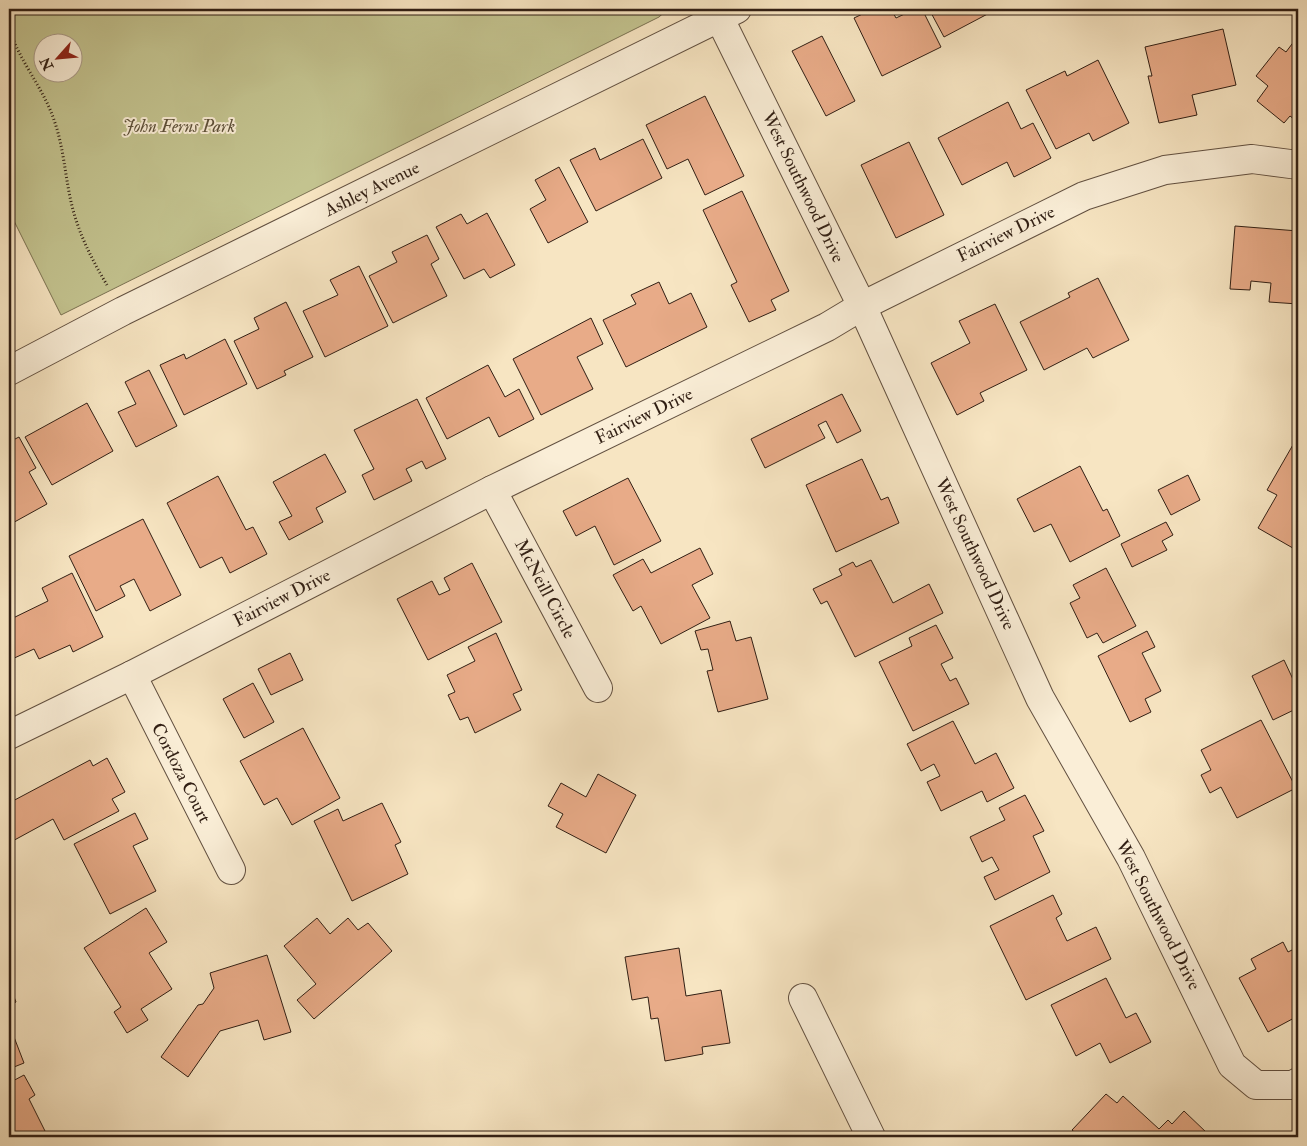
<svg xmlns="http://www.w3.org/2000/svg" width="1307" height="1146" font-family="'IM FELL Double Pica',serif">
  <rect width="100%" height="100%" fill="#f7e5c2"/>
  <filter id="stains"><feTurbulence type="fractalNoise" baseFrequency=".004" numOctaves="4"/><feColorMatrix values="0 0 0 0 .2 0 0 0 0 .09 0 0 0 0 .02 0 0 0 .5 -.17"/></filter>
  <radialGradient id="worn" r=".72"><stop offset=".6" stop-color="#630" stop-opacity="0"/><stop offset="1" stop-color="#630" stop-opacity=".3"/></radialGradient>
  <path fill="#c3c38f" stroke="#7a7152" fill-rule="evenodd" d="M9 9H668L659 17 61 315 9 211ZM42 42H72V72H42Z"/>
  <g fill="#e8ab88" stroke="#311f14">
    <polygon points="873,9 891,9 896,18 915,9 922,9 941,47 882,76 854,18"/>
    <polygon points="929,9 997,9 944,37"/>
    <polygon points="1223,29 1236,85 1192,95 1197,115 1159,123 1148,76 1152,76 1145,47"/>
    <polygon points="822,36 855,101 826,116 792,51"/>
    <polygon points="1298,36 1298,122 1290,116 1284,123 1257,101 1268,86 1256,76 1279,47 1286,52"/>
    <polygon points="1098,60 1129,123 1093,141 1089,133 1056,149 1026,90 1065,71 1067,76"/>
    <polygon points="705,96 744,176 705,195 688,159 667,169 646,125"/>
    <polygon points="1008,102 1021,129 1033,123 1051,158 1014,177 1007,162 962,185 938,138"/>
    <polygon points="643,139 662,178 596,211 570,160 595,148 600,160"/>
    <polygon points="909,142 944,215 896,238 861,165"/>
    <polygon points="559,167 588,222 548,243 530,209 546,200 535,180"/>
    <polygon points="742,191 789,291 771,300 776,310 749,322 731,285 737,282 703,210"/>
    <polygon points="487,213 515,265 490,278 484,269 464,279 436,227 461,214 467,224"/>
    <polygon points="1235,226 1298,231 1298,304 1269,302 1271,283 1251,281 1250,290 1230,289"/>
    <polygon points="427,235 439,259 431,264 447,296 393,323 369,276 397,262 392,252"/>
    <polygon points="359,266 388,326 325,357 303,311 338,295 330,280"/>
    <polygon points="1098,278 1129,340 1093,358 1087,348 1044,370 1020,322 1070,297 1068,293"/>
    <polygon points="659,282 669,304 691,293 707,327 626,367 603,320 636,304 631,295"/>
    <polygon points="286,302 313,357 284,371 286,375 257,389 234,341 259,329 254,318"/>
    <polygon points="995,304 1027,370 980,393 984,401 957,415 931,363 970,343 959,321"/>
    <polygon points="9,316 13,325 9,327"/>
    <polygon points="591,318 603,344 577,357 593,389 541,415 513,359"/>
    <polygon points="225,339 247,384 184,415 160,365 184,354 186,359"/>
    <polygon points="488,365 505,397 519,389 534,419 499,437 489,417 447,439 426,398"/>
    <polygon points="149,370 177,426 136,447 118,412 136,404 125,382"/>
    <polygon points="842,394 861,431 837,443 826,421 818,425 825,438 765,468 751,439"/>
    <polygon points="417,399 446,459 426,469 422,461 406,469 412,481 374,500 362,475 374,469 354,430"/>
    <polygon points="87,403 113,451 52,485 25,437"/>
    <polygon points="1298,436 1298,551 1258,528 1277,495 1267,490"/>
    <polygon points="19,437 36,468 29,472 47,504 9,525 9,442"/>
    <polygon points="325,454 346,492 316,508 323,522 289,540 279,522 292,516 273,482"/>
    <polygon points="862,459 881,500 888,497 899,523 836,552 806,485"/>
    <polygon points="1080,466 1103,511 1107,509 1120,536 1070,562 1051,524 1034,532 1017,499"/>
    <polygon points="1188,475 1200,500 1171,515 1158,490"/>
    <polygon points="218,476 246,530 253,527 267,554 230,573 222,557 200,568 167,503"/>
    <polygon points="628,478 661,541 614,565 595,526 576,536 563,511"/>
    <polygon points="143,519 181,595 150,611 134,579 120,586 125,596 96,611 69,556"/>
    <polygon points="1166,522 1173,535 1162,541 1167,550 1132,567 1121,544"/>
    <polygon points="700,548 713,574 692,585 710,618 661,644 641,606 633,611 613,575 643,559 651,573"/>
    <polygon points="871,560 893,603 929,584 943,613 855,657 827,601 821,604 813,589 842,575 839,569 853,562 856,567"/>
    <polygon points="472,563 502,622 428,660 397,599 432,581 439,595 450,590 444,578"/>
    <polygon points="1106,568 1136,626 1103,643 1097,633 1087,638 1070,603 1080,598 1073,585"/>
    <polygon points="72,573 103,637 73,652 70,645 39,659 34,649 10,660 9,620 48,601 42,588"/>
    <polygon points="730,621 736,641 751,637 768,699 718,712 707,671 713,670 708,649 701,650 695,631"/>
    <polygon points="936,625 953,658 941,664 950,681 956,678 969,704 913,731 879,662 912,646 909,638"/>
    <polygon points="1147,631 1155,647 1142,653 1161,691 1145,699 1151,712 1130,722 1098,656"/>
    <polygon points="496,633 522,690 513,694 521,710 475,733 468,717 460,720 448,695 455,692 447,675 475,661 468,647"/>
    <polygon points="290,653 303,680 271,695 258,669"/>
    <polygon points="1284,660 1298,690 1298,708 1273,720 1252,676"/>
    <polygon points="253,683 274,722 244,738 223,699"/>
    <polygon points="1261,720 1296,788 1237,818 1221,787 1210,793 1201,775 1211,770 1201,750"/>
    <polygon points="953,721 975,764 996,753 1014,788 987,802 982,791 941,811 927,782 940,776 934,764 921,771 907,744"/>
    <polygon points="303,728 340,798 292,825 277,798 264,805 240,761"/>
    <polygon points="107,758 125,792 112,799 119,811 64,840 53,819 9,843 9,803 90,760 93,766"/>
    <polygon points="598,774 636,795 606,853 556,827 563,814 548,806 561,783 586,797"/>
    <polygon points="1025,795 1044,831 1033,836 1050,872 995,900 984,877 999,870 992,857 982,862 970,837 1005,820 999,808"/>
    <polygon points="382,803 401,842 395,845 408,874 352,901 314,821 338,809 343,821"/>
    <polygon points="135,813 148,839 133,846 156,891 110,914 74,844"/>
    <polygon points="1053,895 1062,914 1056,918 1067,941 1096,927 1111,959 1026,1000 990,926"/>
    <polygon points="146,908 167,942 149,953 172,989 141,1009 148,1020 127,1033 114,1012 121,1007 84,948"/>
    <polygon points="317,918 330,934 348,918 358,930 368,923 392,951 314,1019 297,1000 316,984 284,946"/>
    <polygon points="1283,942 1288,952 1298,947 1298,1021 1296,1017 1268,1032 1239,978 1256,969 1251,959"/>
    <polygon points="679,948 686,996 721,990 730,1043 702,1047 703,1054 665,1061 658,1018 651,1019 648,997 632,1000 625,957"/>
    <polygon points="267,955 291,1032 264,1040 258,1020 220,1031 188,1077 161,1057 198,1005 203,1004 214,988 210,973"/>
    <polygon points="1106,978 1126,1018 1136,1013 1151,1042 1110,1063 1100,1043 1076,1056 1051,1005"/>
    <polygon points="9,984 16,1002 9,1006"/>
    <polygon points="9,1024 24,1063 9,1069"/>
    <polygon points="24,1075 35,1095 29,1099 48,1137 9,1137 9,1083"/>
    <polygon points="1106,1094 1117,1103 1123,1096 1159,1129 1168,1120 1172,1124 1184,1111 1207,1133 1204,1137 1080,1137 1072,1130"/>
    <polygon points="652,1132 655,1137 642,1137"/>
  </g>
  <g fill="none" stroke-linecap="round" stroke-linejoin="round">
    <g stroke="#625040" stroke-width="30">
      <g id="minor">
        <polyline points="715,9 862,306 1040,698 1131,858 1232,1065 1256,1085 1293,1085 1298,1082"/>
        <polyline points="9,371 123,311 737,9"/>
        <polyline points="492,490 598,688"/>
        <polyline points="132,675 231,870"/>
        <polyline points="9,735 132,675 492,490 827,327 862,306 1084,196 1165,170 1252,159 1298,165"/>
        <polyline points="803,998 871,1137"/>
      </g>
    </g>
    <path stroke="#311f14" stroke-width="3" stroke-dasharray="1 2.5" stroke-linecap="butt" d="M9 28C19 61 43 87 54 120 64 148 65 177 72 206 79 234 92 260 107 285"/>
    <use href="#minor" stroke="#faeed7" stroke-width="28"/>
  </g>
  <g text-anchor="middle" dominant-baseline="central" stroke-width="4" stroke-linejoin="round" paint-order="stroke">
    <g font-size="18" font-style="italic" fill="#5d5039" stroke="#faeed7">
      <text x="179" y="126">John Ferns Park</text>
    </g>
    <g font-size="18" fill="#311f14" stroke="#faeed7">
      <text transform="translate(803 187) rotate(64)">West Southwood Drive</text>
      <text transform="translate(372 189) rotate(-26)">Ashley Avenue</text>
      <text transform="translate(1006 234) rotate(-26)">Fairview Drive</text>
      <text transform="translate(644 416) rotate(-26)">Fairview Drive</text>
      <text transform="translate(975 554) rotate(65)">West Southwood Drive</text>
      <text transform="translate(545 589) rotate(62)">McNeill Circle</text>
      <text transform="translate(282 598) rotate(-27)">Fairview Drive</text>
      <text transform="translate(181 773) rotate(63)">Cordoza Court</text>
      <text transform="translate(1158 915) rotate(63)">West Southwood Drive</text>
    </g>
  </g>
  <rect width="1307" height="1146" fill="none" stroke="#f7e5c2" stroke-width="30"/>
  <rect x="10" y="10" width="1287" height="1126" fill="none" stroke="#311f14" stroke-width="2.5"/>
  <rect x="15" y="15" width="1277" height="1116" fill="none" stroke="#311f14"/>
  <g transform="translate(58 58) rotate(243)"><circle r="24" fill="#faeed7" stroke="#aa9b89"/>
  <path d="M0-4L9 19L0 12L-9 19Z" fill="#8f2418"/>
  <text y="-8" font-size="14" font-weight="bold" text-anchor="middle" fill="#311f14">N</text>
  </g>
  <rect width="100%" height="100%" filter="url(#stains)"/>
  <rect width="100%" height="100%" fill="url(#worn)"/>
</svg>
